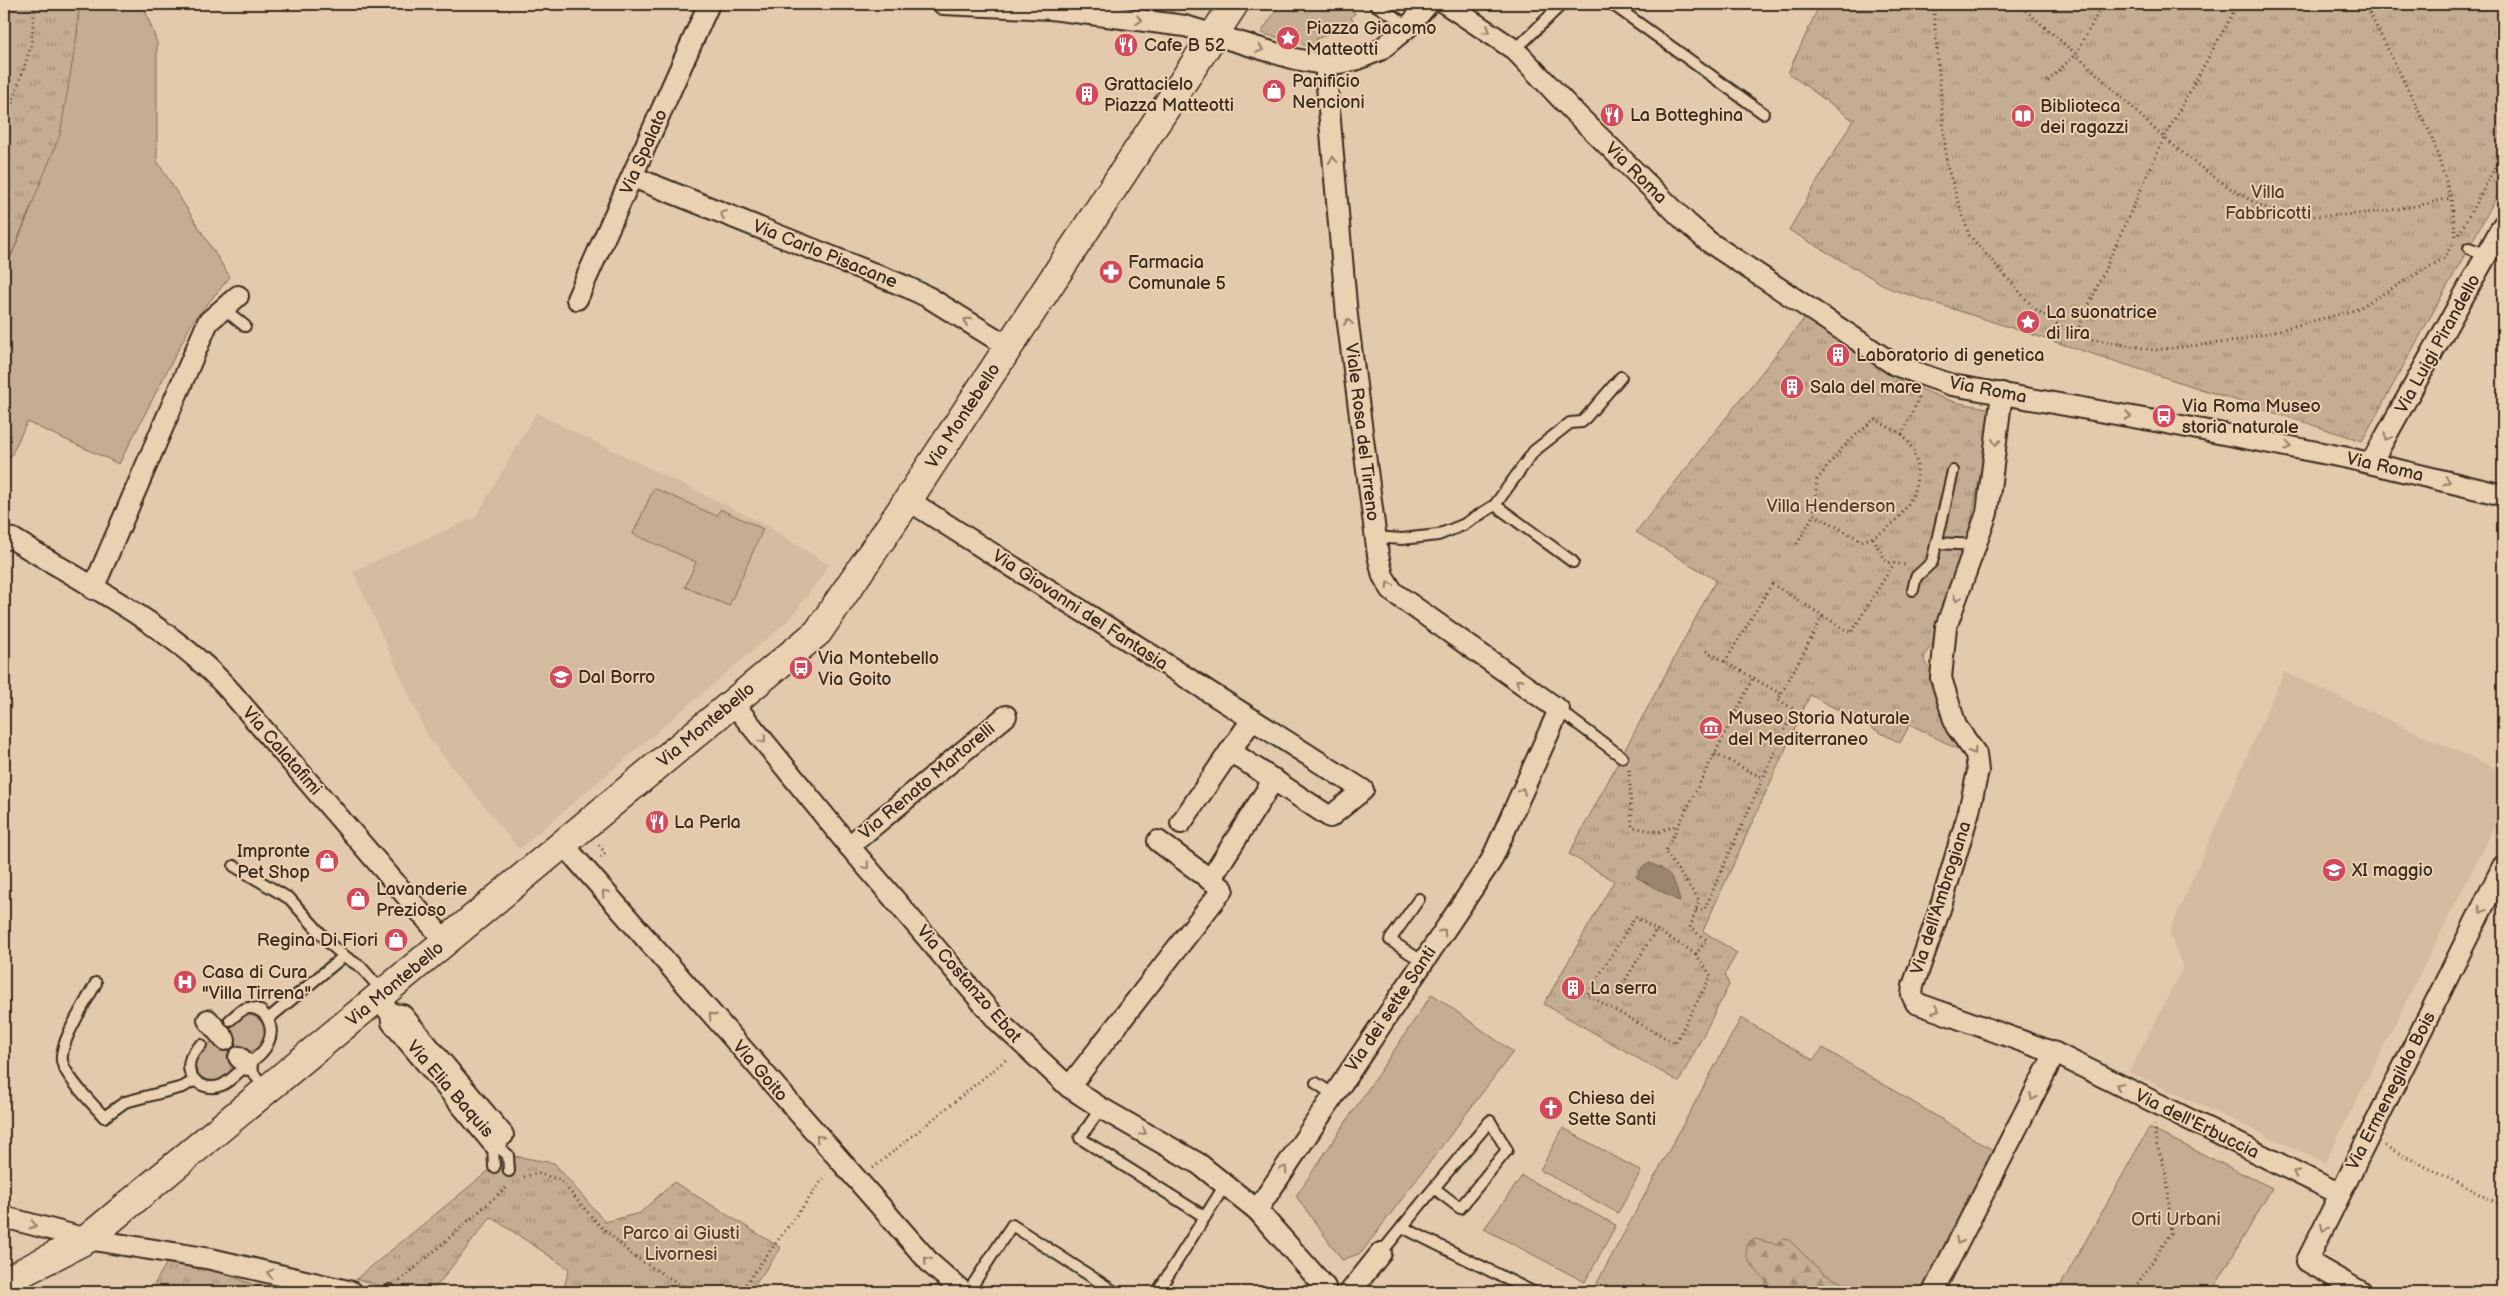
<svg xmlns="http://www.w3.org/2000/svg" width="2507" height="1296" font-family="'Balsamiq Sans',sans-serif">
  <defs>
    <pattern id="forest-firs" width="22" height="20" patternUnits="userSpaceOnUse" patternTransform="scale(1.25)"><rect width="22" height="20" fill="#c4ad92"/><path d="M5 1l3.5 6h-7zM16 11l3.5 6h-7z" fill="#a08d77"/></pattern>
    <pattern id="park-tufts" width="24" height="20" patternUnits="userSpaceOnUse" patternTransform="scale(1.25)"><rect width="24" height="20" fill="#c4ad92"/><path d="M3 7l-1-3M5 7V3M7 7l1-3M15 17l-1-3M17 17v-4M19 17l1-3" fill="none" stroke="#a08d77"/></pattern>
  </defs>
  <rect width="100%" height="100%" fill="#e3caac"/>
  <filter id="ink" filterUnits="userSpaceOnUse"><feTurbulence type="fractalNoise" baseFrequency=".02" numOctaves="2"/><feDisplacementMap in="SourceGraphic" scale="10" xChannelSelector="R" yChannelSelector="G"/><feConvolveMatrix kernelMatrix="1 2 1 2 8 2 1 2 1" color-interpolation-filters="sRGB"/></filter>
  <g filter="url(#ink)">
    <g fill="#d3bb9f">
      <polygon points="536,413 764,524 829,565 791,618 519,849 428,737 353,571 476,517"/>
      <polygon points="2284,672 2503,772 2503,809 2325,1163 2129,1072 2183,968 2169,932"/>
    </g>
    <g fill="#c4ad92" stroke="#806c58">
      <polygon points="79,4 143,4 157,43 157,161 230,277 193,321 119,464 27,422 4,471 4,273 30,211 77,35"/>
      <polygon points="1122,4 1171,4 1174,14"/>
      <polygon points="1280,4 1342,4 1355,13 1351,18 1356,23 1316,39 1316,48 1261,33"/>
      <polygon points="654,488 717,516 720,509 763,529 729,606 685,587 696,562 633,534"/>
      <polygon points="1432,994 1513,1052 1361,1253 1342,1260 1296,1196"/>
      <circle cx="247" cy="1033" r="18"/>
      <polygon points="1741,1018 1813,1060 1823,1048 1996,1152 1923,1292 1592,1292"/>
      <circle cx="213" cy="1062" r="19"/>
      <polygon points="1563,1128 1641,1171 1618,1213 1540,1170"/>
      <polygon points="2149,1128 2272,1188 2212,1292 2057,1292"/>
      <polygon points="1522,1176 1616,1225 1585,1282 1484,1229"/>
    </g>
    <path fill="url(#forest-firs)" stroke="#806c58" d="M1755 1239 1775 1244 1784 1239 1789 1240 1824 1274 1842 1283 1874 1287 1879 1292H1764L1763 1288 1767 1282C1758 1271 1738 1258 1750 1241Z"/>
    <g fill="url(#park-tufts)" stroke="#806c58">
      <polygon points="4,4 79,4 77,35 60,135 4,273"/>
      <polygon points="1820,4 2503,4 2503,185 2362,441 1891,289 1789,230 1853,120 1788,73"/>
      <path d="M1807 315C1852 347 1898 384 1952 401 1965 405 1979 406 1993 409L1968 538H1963L1960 550 1968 556 1940 644H1933C1921 658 1921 663 1936 674L1972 757 1910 724 1900 743 1810 695 1703 931 1737 953 1725 974 1729 985 1679 1082 1544 1004 1614 881 1569 854 1716 580 1636 532Z"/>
      <polygon points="508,1155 554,1163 605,1222 640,1213 674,1182 781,1248 750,1292 578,1292 564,1288 569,1269 491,1217 432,1292 400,1292 356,1279"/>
      <polygon points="167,1262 214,1270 274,1292 150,1292"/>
    </g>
    <path fill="#9a856e" stroke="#74614e" d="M1649 863C1672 871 1675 880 1680 902L1636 877 1642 868Z"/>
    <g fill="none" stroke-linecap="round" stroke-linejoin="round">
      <g stroke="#3b2a1e" stroke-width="14">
        <g id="lane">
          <polyline points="1374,4 1409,26"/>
          <polyline points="1612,4 1763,113"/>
          <polyline points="1515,50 1562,4"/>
          <polyline points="2469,248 2487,255"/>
          <polyline points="224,309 245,326"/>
          <polyline points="1495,505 1573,562"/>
          <polyline points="1375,537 1402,539 1438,535 1463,525 1495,505 1534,451 1570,423 1582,422 1621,377"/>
          <polyline points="1936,543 1977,545"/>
          <polyline points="1913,590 1916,577 1932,562 1953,471"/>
          <polyline points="1559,710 1622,757"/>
          <polyline points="234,866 290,899 331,945 344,956"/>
          <polyline points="1419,899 1390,940 1423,962"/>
          <path d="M96 983C87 1001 59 1042 62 1061 65 1077 93 1104 104 1117L125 1102 183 1087 195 1080"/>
          <polyline points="268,1019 344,956 361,967 383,992"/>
          <path d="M230 1020C236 1015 243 1007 250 1008 268 1009 275 1029 268 1043 264 1053 254 1059 247 1065L265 1088"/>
          <path d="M201 1045C174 1067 198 1095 222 1085 231 1081 239 1071 247 1065"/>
          <polyline points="1316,1083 1334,1095"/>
          <polyline points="1101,1108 1080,1138 1205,1217"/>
          <polyline points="493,1143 508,1155 509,1171"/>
          <polyline points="493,1143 494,1167"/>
          <polyline points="1402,1227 1533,1292"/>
          <polyline points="1381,1253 1434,1188 1460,1208 1507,1150 1490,1121 1434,1188"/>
          <polyline points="1160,1288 1225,1185"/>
          <polyline points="388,1292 390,1290"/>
          <polyline points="968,1292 1012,1225 1115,1292"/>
        </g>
      </g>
      <g stroke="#3b2a1e" stroke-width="24">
        <g id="street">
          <polyline points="943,4 1051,9 1185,26 1295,59 1328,65 1355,60 1380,50 1409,26 1428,4"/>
          <polyline points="1446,4 1515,50 1570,108 1687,223 1709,242 1895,365 1952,385 2161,422 2348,458 2503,495"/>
          <polyline points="633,177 907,287 928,297 1009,347"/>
          <polyline points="577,299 709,4"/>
          <polyline points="2002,393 1987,513 1946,627 1941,678 1956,726 1976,754 1978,771 1969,811 1940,909 1913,986 1912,995 1916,1003 2055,1053 2340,1194"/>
          <polyline points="2371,463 2503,225"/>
          <polyline points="908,500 1363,790 1330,817 1230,751 1252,720"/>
          <path d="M4 538 13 539C84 583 176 629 231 692L446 942"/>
          <polyline points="93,589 208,322 238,296"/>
          <polyline points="732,702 849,846 998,1021 1069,1087 1101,1108 1199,1164 1257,1210 1325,1287"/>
          <polyline points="1181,823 1230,751"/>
          <polyline points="563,844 931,1264 963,1292"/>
          <polyline points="849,846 1006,716"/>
          <polyline points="1210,880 1274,779"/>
          <polyline points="378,998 391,1014 392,1022 493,1143 503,1135 402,1015 391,1014"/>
          <polyline points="208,1020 225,1040"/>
          <polyline points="239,1057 247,1065"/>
          <polyline points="1069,1087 1223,889 1158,841"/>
          <polyline points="1257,1210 1491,861 1559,710 1393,592 1383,576 1378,555 1347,316 1326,75 1328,65"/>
          <polyline points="4,1217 87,1239 211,1259 352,1292"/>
          <polyline points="1350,1292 1381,1253"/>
          <polyline points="1933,1292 2055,1053"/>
          <polyline points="2361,1292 2307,1261 2503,866"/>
        </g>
      </g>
      <g stroke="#3b2a1e" stroke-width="31">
        <polyline id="secondary" points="4,1282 87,1239 818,632 908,500 1234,4"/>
      </g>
      <g stroke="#3b2a1e" stroke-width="3" stroke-dasharray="1 4" stroke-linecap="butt">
        <polyline points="1933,4 1947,166 1969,235 2034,308 2075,336 2154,350 2237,341 2355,310 2444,258 2452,245"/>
        <polyline points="2018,4 2076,54 2164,138 2238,4"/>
        <polyline points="2365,4 2432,137 2451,198 2456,238"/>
        <polyline points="2048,81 2076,54 2103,4"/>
        <polyline points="4,127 31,46 35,4"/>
        <polyline points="2459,234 2503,153"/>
        <path d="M2075 336 2164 138C2202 168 2241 202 2289 216 2298 218 2310 216 2319 216 2364 215 2407 209 2451 198"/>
        <path d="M1902 434C1937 471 1906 529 1862 541L1814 514 1817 480 1843 447 1874 419 1902 434 1920 396"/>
        <polyline points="1873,538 1886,562 1905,565"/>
        <polyline points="1797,544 1814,514"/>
        <polyline points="1772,584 1851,633 1894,563"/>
        <polyline points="1706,651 1781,694"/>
        <polyline points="1725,662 1773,582"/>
        <polyline points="1715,754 1763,778"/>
        <polyline points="1629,770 1632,827 1658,832 1678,825"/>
        <polyline points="599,845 605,853 601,857"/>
        <polyline points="1696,910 1704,910 1794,709 1778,700 1823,616"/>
        <polyline points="1696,954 1635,917 1587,995 1675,1043 1711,976 1696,954 1707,940 1690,928 1699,900 1665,852 1753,678"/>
        <polyline points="1623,984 1656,930"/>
        <polyline points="2385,1146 2503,1206"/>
        <polyline points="873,1168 1008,1058"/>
        <polyline points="524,1177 537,1173 560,1180 597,1223 632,1255 692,1292"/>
        <polyline points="400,1281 508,1186"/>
        <polyline points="740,1292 826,1175"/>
        <polyline points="2132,1292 2171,1233 2167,1175 2156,1143 2154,1124"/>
      </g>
      <use href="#lane" stroke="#ead1b2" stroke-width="10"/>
      <use href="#street" stroke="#ead1b2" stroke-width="20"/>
      <use href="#secondary" stroke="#ead1b2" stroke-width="28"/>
    </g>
    <defs><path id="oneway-chevron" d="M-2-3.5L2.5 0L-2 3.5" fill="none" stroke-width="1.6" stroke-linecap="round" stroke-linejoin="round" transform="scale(1.25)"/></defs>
    <g stroke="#927e68">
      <use href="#oneway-chevron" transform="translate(1139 20) rotate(7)"/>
      <use href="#oneway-chevron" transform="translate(1487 30) rotate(32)"/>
      <use href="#oneway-chevron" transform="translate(1260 49) rotate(17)"/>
      <use href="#oneway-chevron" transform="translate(1333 160) rotate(-95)"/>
      <use href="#oneway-chevron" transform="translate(723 214) rotate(-158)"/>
      <use href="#oneway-chevron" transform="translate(967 321) rotate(-148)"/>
      <use href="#oneway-chevron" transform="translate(1348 322) rotate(-97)"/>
      <use href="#oneway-chevron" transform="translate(2128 416) rotate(10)"/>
      <use href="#oneway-chevron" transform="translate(2387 437) rotate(121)"/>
      <use href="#oneway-chevron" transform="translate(1996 442) rotate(97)"/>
      <use href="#oneway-chevron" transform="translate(2288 446) rotate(11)"/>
      <use href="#oneway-chevron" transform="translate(2447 481) rotate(14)"/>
      <use href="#oneway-chevron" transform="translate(1389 585) rotate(-121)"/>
      <use href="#oneway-chevron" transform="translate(1957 598) rotate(111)"/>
      <use href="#oneway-chevron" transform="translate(1519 682) rotate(-145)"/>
      <use href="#oneway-chevron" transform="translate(763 740) rotate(51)"/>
      <use href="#oneway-chevron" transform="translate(1973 751) rotate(60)"/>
      <use href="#oneway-chevron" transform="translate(1522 791) rotate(-66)"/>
      <use href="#oneway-chevron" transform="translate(866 866) rotate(50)"/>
      <use href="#oneway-chevron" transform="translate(605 893) rotate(-131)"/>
      <use href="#oneway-chevron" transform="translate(2482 910) rotate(116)"/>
      <use href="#oneway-chevron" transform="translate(1443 932) rotate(-56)"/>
      <use href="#oneway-chevron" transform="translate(1936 1010) rotate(20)"/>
      <use href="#oneway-chevron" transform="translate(712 1016) rotate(-131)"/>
      <use href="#oneway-chevron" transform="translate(2119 1086) rotate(-153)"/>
      <use href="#oneway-chevron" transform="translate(2033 1097) rotate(117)"/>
      <use href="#oneway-chevron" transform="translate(1143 1132) rotate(29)"/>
      <use href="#oneway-chevron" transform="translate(819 1138) rotate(-131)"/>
      <use href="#oneway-chevron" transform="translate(1284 1169) rotate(-56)"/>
      <use href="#oneway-chevron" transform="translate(2296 1173) rotate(-154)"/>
      <use href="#oneway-chevron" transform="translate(33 1225) rotate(15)"/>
      <use href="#oneway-chevron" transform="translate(2324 1228) rotate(116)"/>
      <use href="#oneway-chevron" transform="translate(1959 1241) rotate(117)"/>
      <use href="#oneway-chevron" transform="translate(927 1260) rotate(-132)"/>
      <use href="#oneway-chevron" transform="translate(270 1273) rotate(-167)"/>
    </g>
  </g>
  <defs>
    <g id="sight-disc" transform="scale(1.25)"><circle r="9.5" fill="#d1495b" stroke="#ead1b2"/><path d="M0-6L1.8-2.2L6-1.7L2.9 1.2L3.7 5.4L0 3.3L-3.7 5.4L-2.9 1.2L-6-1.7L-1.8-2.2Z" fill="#fff"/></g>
    <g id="restaurant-disc" transform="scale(1.25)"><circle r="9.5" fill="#d1495b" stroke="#ead1b2"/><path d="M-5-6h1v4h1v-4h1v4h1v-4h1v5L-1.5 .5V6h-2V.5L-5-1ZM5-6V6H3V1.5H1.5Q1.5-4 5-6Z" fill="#fff"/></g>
    <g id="shop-disc" transform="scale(1.25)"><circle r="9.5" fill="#d1495b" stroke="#ead1b2"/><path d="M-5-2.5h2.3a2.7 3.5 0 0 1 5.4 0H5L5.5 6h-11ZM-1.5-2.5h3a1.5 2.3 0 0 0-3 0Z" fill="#fff"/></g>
    <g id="building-disc" transform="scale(1.25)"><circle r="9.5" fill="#d1495b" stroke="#ead1b2"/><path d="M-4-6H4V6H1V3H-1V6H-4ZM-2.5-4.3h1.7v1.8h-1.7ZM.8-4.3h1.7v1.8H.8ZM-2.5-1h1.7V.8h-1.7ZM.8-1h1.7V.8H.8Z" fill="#fff"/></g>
    <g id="library-disc" transform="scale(1.25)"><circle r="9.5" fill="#d1495b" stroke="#ead1b2"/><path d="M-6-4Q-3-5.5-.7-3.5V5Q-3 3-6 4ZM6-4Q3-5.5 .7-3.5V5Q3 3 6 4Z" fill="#fff"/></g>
    <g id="pharmacy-disc" transform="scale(1.25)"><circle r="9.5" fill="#d1495b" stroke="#ead1b2"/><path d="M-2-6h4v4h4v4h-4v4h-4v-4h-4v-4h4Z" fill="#fff"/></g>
    <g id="bus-disc" transform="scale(1.25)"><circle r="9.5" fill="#d1495b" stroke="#ead1b2"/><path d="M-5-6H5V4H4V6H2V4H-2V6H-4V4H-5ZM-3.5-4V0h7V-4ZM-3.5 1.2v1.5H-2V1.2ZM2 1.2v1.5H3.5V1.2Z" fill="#fff"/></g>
    <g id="school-disc" transform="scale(1.25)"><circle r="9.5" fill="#d1495b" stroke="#ead1b2"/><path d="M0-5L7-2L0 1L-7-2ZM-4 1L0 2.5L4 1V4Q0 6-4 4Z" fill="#fff"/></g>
    <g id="museum-disc" transform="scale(1.25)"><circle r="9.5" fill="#d1495b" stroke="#ead1b2"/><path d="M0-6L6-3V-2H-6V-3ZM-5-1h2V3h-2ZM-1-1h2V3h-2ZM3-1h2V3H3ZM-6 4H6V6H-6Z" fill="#fff"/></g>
    <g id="hospital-disc" transform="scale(1.25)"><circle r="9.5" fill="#d1495b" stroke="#ead1b2"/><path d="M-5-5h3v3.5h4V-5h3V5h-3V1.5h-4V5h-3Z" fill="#fff"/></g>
    <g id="church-disc" transform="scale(1.25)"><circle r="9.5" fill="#d1495b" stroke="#ead1b2"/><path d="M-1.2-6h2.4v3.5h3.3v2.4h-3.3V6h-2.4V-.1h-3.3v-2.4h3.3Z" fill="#fff"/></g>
  </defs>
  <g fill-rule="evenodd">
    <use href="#sight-disc" x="1288" y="38"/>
    <use href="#restaurant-disc" x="1126" y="45"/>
    <use href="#shop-disc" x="1274" y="91"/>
    <use href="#building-disc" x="1087" y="94"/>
    <use href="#restaurant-disc" x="1612" y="115"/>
    <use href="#library-disc" x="2023" y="116"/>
    <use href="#pharmacy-disc" x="1111" y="272"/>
    <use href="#sight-disc" x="2028" y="322"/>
    <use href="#building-disc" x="1838" y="355"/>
    <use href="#building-disc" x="1792" y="387"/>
    <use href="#bus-disc" x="2164" y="416"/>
    <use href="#bus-disc" x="801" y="668"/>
    <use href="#school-disc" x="561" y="677"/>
    <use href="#museum-disc" x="1711" y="728"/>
    <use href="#restaurant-disc" x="657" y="822"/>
    <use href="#shop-disc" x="327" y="861"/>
    <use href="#school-disc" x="2334" y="870"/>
    <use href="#shop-disc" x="358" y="899"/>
    <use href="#shop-disc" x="396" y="940"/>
    <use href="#hospital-disc" x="185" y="982"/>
    <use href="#building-disc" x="1573" y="988"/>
    <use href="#church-disc" x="1551" y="1108"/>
  </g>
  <g text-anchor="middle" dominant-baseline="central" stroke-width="4" stroke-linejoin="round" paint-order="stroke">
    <g font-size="18" fill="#3b2a1e" stroke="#ead1b2" text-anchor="start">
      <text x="1306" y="28">Piazza Giacomo<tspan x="1306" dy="21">Matteotti</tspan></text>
      <text x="1144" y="45">Cafe B 52</text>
      <text x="1292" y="81">Panificio<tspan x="1292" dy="21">Nencioni</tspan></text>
      <text x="1104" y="84">Grattacielo<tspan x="1104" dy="21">Piazza Matteotti</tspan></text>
      <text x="2040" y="106">Biblioteca<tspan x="2040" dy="21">dei ragazzi</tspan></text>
      <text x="1630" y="115">La Botteghina</text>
      <text x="1128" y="262">Farmacia<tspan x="1128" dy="21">Comunale 5</tspan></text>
      <text x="2046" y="312">La suonatrice<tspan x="2046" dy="21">di lira</tspan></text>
      <text x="1856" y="355">Laboratorio di genetica</text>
      <text x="1810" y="387">Sala del mare</text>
      <text x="2182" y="406">Via Roma Museo<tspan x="2182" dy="21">storia naturale</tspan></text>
      <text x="818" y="658">Via Montebello<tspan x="818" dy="21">Via Goito</tspan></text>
      <text x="578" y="677">Dal Borro</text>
      <text x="1728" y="718">Museo Storia Naturale<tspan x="1728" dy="21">del Mediterraneo</tspan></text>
      <text x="674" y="822">La Perla</text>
      <text x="310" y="851" text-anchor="end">Impronte<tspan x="310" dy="21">Pet Shop</tspan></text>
      <text x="2352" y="870">XI maggio</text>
      <text x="376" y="889">Lavanderie<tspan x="376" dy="21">Prezioso</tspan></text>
      <text x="378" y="940" text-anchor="end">Regina Di Fiori</text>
      <text x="202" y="972">Casa di Cura<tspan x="202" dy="21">"Villa Tirrena"</tspan></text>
      <text x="1590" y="988">La serra</text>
      <text x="1568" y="1098">Chiesa dei<tspan x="1568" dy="21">Sette Santi</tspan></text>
    </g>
    <g font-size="18" fill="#3b2a1e" stroke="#ead1b2">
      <text transform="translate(644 152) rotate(-66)">Via Spalato</text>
      <text transform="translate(1636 173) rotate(45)">Via Roma</text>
      <text transform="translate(825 254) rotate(22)">Via Carlo Pisacane</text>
      <text transform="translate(2438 344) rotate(-61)">Via Luigi Pirandello</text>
      <text transform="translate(1988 390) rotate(11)">Via Roma</text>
      <text transform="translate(963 416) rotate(-57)">Via Montebello</text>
      <text transform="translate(1362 432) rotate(83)">Viale Rosa del Tirreno</text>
      <text transform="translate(2385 467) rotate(13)">Via Roma</text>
      <text transform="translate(1080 610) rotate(33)">Via Giovanni del Fantasia</text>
      <text transform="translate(706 725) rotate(-40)">Via Montebello</text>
      <text transform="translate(282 751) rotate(49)">Via Calatafimi</text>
      <text transform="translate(927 781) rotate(-40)">Via Renato Martorelli</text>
      <text transform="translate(1941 898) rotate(-72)">Via dell'Ambrogiana</text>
      <text transform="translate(395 984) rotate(-40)">Via Montebello</text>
      <text transform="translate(969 984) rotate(49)">Via Costanzo Ebat</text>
      <text transform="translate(1391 1009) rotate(-56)">Via dei sette Santi</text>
      <text transform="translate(760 1071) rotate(49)">Via Goito</text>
      <text transform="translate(450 1089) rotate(49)">Via Elia Baquis</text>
      <text transform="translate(2391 1091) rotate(-63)">Via Ermenegildo Bois</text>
      <text transform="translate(2197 1124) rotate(26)">Via dell'Erbuccia</text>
    </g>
    <g font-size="18" fill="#503e2f" stroke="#ead1b2">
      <text x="2268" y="192">Villa<tspan x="2268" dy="21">Fabbricotti</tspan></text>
      <text x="1831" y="506">Villa Henderson</text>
      <text x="2176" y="1219">Orti Urbani</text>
      <text x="681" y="1233">Parco ai Giusti<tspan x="681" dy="21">Livornesi</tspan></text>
    </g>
  </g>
  <rect width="2507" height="1296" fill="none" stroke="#ead1b2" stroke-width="20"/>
  <rect x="10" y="10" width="2487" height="1276" fill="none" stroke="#3b2a1e" stroke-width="2" filter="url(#ink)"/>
</svg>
